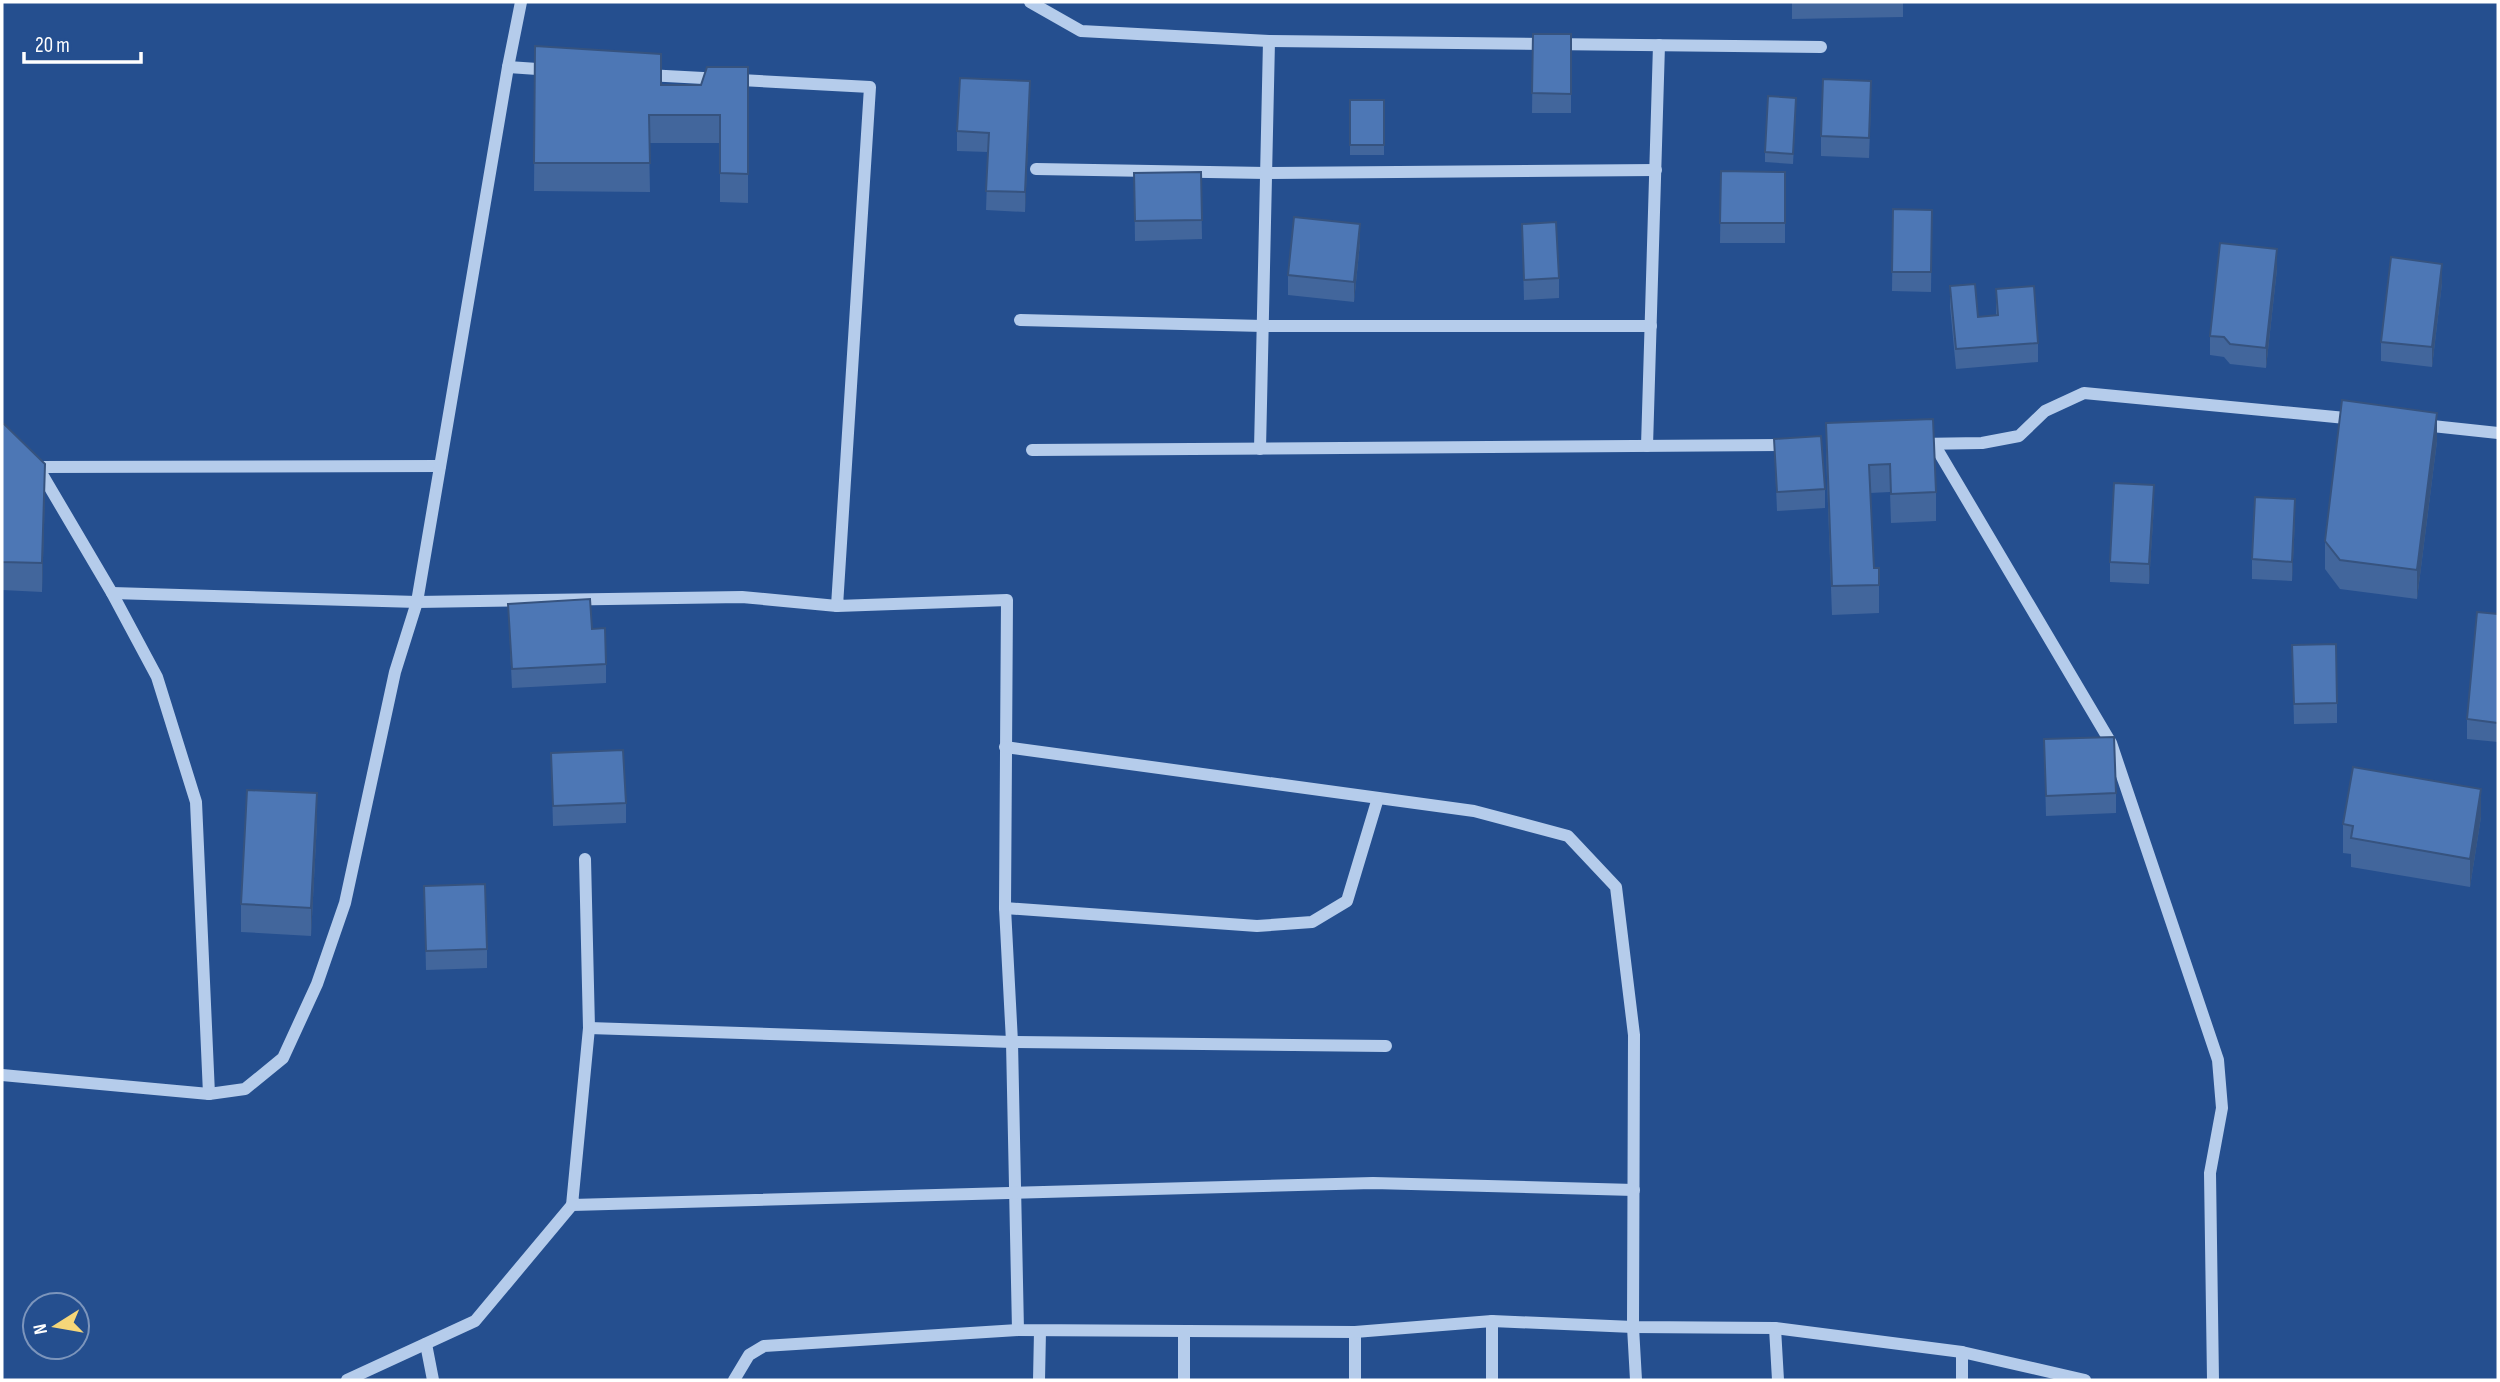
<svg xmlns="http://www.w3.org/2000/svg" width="2500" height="1382" font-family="'Sofia Sans Condensed',sans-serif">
  <rect width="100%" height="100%" fill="#254f8f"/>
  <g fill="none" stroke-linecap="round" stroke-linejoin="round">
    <g stroke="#b5cceb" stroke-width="12">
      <polyline points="521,2 508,67 552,70"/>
      <polyline points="1030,2 1081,31 1269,41 1821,47"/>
      <polyline points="647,75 870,87 837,606 1007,600 1005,908 1012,1042 1018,1330 1355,1332 1355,1380"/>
      <polyline points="1036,169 1266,173 1656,170"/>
      <polyline points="1020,320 1263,326 1651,326"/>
      <polyline points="2423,425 2498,433"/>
      <polyline points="1918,444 1982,443 2019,436 2045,411 2084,393 2356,419"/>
      <polyline points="1934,444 2111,743 2218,1060 2222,1108 2210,1173 2213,1380"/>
      <polyline points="1647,446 1659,45"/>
      <polyline points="1260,449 1269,41"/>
      <polyline points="1032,450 1788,445"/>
      <polyline points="36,464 112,593 157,677 196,802 209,1094"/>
      <polyline points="38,467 440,466"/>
      <polyline points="112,593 417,602 742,597 837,606"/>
      <polyline points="1005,747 1474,811 1568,836 1616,887 1634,1035 1633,1327 1636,1380"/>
      <polyline points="585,859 589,1028 572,1205 1373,1183 1634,1190"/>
      <polyline points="1005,908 1257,926 1312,922 1347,901 1378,798"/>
      <polyline points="589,1028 1012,1042 1386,1046"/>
      <polyline points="2,1075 209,1094 245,1089 283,1058 317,984 345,903 395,672 417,602 508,67"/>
      <polyline points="1492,1321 1492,1380"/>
      <polyline points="1775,1328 1778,1380"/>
      <polyline points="1184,1331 1184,1380"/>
      <polyline points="1355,1332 1492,1321 1633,1327 1775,1328 1962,1352 2085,1380"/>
      <polyline points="426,1344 433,1380"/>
      <polyline points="347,1380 475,1321 572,1205"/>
      <polyline points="734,1380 749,1355 764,1346 1018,1330"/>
      <polyline points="1039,1380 1040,1331"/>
      <polyline points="1962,1380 1962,1352"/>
    </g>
  </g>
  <g fill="#42669c">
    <polygon points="1792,2 1903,2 1903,17 1792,19"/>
    <polygon points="1533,34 1571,34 1571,113 1532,113"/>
    <polygon points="535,46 661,85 701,85 748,67 748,203 720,202 720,143 649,143 650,192 534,191"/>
    <polygon points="1030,100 1025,212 986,210 988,152 957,151 957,131"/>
    <rect x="1350" y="100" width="34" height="55"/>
    <polygon points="1871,101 1869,158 1821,156 1821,136"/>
    <polygon points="1796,108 1793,164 1765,162 1765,152"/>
    <polygon points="1721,171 1785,172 1785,243 1720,243"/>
    <polygon points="1201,172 1202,239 1135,241 1134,173"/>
    <polygon points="1893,209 1932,210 1931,292 1892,291"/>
    <polygon points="1522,224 1559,278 1559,298 1524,300"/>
    <polygon points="1360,243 1354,302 1288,295 1288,275"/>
    <polygon points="2277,269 2266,368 2230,364 2224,357 2210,355 2210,336"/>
    <polygon points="2442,283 2432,367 2381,361 2381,342"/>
    <polygon points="1950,286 1978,317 1996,315 1996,289 2038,343 2038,362 1956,369 1950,306"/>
    <polygon points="1826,423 1936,492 1936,521 1891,523 1890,492 1870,493 1874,568 1879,585 1879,613 1832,615 1826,452"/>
    <polygon points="2,424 45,492 42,592 2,590"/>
    <polygon points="1774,439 1825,489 1825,508 1777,511"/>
    <polygon points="2437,441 2417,599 2340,589 2325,569 2325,541"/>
    <polygon points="2154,505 2149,584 2110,582 2110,562"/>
    <polygon points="2295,519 2292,581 2252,579 2252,559"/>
    <polygon points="508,604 592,629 606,664 606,683 512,688"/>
    <polygon points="2498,614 2498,742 2467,739 2467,719"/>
    <polygon points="2292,645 2337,703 2337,723 2294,724"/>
    <polygon points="2044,739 2116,793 2116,813 2046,816"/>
    <polygon points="551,753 626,803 626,823 553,826"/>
    <polygon points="2481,817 2470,887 2351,867 2351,854 2343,853 2343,824"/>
    <polygon points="317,822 311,936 241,932 241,904"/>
    <polygon points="424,886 487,949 487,968 426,970"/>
  </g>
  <g fill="#36537f">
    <polygon points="1030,81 1030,100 1025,212 1025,192"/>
    <polygon points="1360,224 1360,243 1354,302 1354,282"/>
    <polygon points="2277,249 2277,269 2266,368 2266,348"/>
    <polygon points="2442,264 2442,283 2432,367 2432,347"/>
    <polygon points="2437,413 2437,441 2417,599 2417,570"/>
    <polygon points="45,464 45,492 42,592 42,563"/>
    <polygon points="2154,485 2154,505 2149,584 2149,564"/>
    <polygon points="2295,499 2295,519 2292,581 2292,562"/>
    <polygon points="2481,789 2481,817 2470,887 2470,859"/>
    <polygon points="317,793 317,822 311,936 311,908"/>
  </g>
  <g fill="#4d77b5" stroke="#36537f" stroke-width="2">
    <polygon points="1533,34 1571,34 1571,94 1532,93"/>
    <polygon points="535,46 661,54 661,85 701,85 707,67 748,67 748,174 720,173 720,115 649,115 650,163 534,163"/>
    <polygon points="960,78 1030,81 1025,192 986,191 989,133 957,131"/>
    <polygon points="1823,79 1871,81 1869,138 1821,136"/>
    <polygon points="1768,96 1796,98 1793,154 1765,152"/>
    <rect x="1350" y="100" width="34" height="45"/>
    <polygon points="1721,171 1785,172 1785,223 1720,223"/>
    <polygon points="1201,172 1202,220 1135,221 1134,173"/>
    <polygon points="1893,209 1932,210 1931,272 1892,272"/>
    <polygon points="1294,217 1360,224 1354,282 1288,275"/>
    <polygon points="1556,222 1559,278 1524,280 1522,224"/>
    <polygon points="2220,243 2277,249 2266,348 2230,344 2224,337 2210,336"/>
    <polygon points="2391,257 2442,264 2432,347 2381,342"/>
    <polygon points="1975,284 1978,317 1998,315 1996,289 2034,286 2038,343 1956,349 1950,286"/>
    <polygon points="2342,400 2437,413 2417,570 2340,560 2325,541"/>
    <polygon points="1933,419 1936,492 1891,494 1890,464 1869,465 1874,568 1879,568 1879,585 1832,586 1826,423"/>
    <polygon points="2,424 4,424 45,464 42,563 2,562"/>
    <polygon points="1821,436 1825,489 1777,492 1774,439"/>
    <polygon points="2114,483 2154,485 2149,564 2110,562"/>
    <polygon points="2255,497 2295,499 2292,562 2252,559"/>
    <polygon points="590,599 592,629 605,628 606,664 512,669 508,604"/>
    <polygon points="2477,612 2498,614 2498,723 2467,719"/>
    <polygon points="2336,644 2337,703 2294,704 2292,645"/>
    <polygon points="2114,737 2116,793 2046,796 2044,739"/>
    <polygon points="623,750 626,803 553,806 551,753"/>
    <polygon points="2353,767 2481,789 2470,859 2351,838 2353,826 2343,824"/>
    <polygon points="247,790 317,793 311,908 241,904"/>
    <polygon points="485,884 487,949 426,951 424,886"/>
  </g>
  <rect width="2500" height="1382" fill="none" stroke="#ffffff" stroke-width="7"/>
  <g transform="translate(56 1326) rotate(259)"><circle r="33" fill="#254f8f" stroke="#7c95bc" stroke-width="2"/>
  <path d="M0-5L12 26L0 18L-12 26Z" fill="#f5d679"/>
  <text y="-10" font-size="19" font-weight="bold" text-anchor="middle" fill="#ffffff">N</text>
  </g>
  <path d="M24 52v10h117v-10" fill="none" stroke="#ffffff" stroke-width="3.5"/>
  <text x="35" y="52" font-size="21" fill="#ffffff" stroke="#254f8f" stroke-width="5" paint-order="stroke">20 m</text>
</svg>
